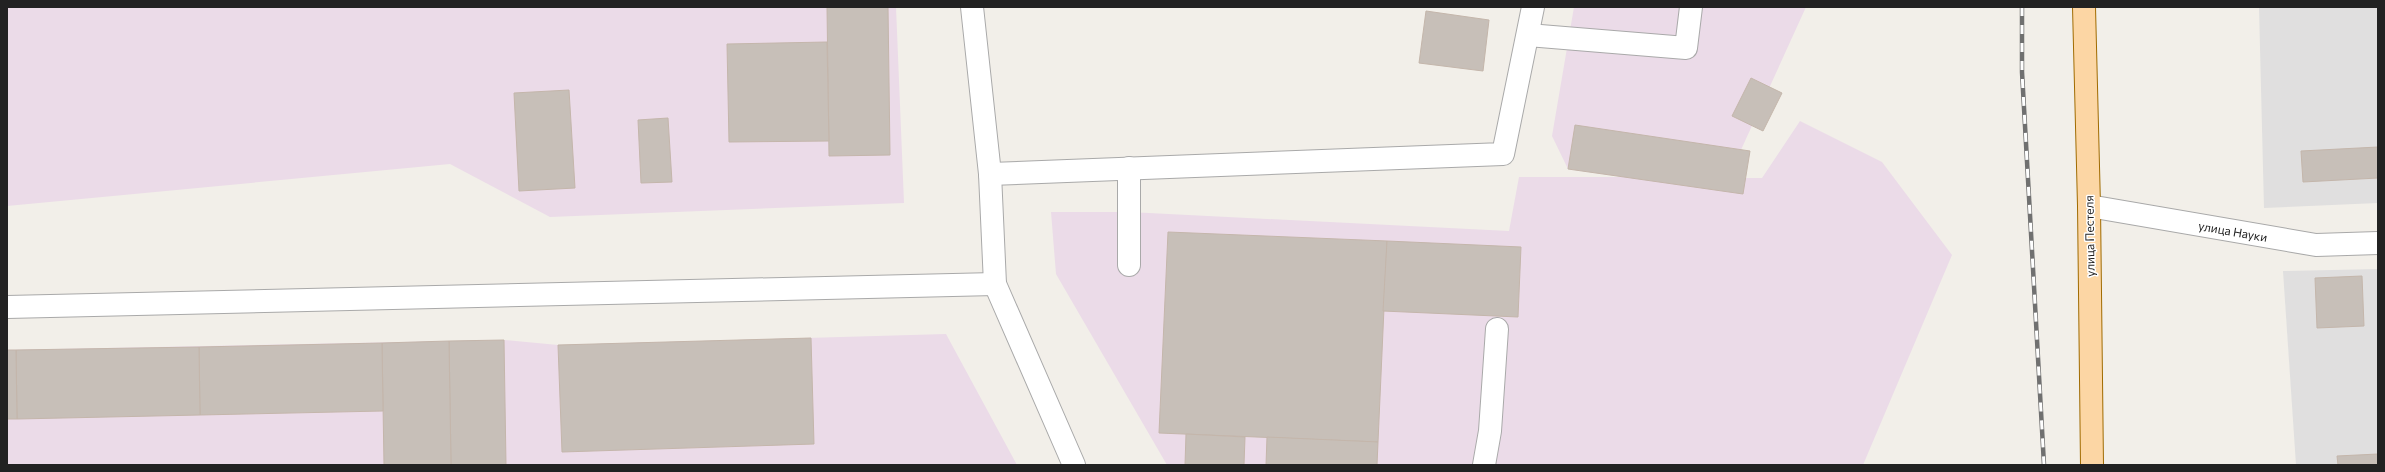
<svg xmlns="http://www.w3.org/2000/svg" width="2385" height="472" font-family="Commissioner,sans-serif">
  <rect width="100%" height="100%" fill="#f2efe9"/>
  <g fill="#e0dfdf">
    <polygon points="2259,7 2378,7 2378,203 2264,208"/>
    <polygon points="2378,269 2378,465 2296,465 2283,271"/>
  </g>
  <g fill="#ebdbe8">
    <polygon points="7,7 896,7 904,203 550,217 450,164 7,206"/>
    <polygon points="1574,7 1806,7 1735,163 1739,178 1762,178 1800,121 1882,162 1952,255 1863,465 1167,465 1056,274 1051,212 1129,212 1509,231 1519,177 1624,177 1568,169 1552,136"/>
    <polygon points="946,334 1017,465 7,465 7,350 504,340 558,345"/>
  </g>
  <g fill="#c7bfb8" stroke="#c4b6ab">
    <polygon points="827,7 888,7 890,155 829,156"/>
    <polygon points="1426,11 1489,20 1483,71 1419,63"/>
    <polygon points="827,42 829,141 729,142 727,44"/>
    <polygon points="1751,78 1782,93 1763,131 1732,116"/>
    <polygon points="569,90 575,188 519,191 514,93"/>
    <polygon points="668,118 672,182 641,183 638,120"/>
    <polygon points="1575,125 1750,151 1743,194 1568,169"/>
    <polygon points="2378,147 2378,178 2303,182 2301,151"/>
    <polygon points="1168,232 1387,241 1378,442 1159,433"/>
    <polygon points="1387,241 1521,247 1518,317 1383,311"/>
    <polygon points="2362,276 2364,326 2317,328 2315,278"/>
    <polygon points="811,338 814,444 562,452 558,345"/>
    <polygon points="504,340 506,465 451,465 449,341"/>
    <polygon points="449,341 451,465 384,465 382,343"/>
    <polygon points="382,343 383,411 200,415 199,347"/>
    <polygon points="199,347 200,415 17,419 16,350"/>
    <polygon points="7,350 16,350 17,419 7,419"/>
    <polygon points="1186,434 1245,437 1244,465 1185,465"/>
    <polygon points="1267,437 1378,442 1377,465 1266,465"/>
    <polygon points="2378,454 2378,465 2338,465 2337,456"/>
  </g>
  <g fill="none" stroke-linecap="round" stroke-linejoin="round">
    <g stroke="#a9a9a9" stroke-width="24">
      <g id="minor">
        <polyline points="972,7 990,174 995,284 1074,465"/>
        <polyline points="1528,35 1686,48 1691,7"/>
        <polyline points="990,174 1503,154 1533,7"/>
        <polyline points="2089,206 2316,245 2378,243"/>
        <polyline points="1129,265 1129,168"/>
        <polyline points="7,307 995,284"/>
        <polyline points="1484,465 1490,431 1497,329"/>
      </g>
    </g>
    <g stroke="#a06b00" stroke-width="24">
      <polyline id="major" points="2084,7 2089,206 2092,465"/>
    </g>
    <use href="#minor" stroke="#fff" stroke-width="22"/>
    <use href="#major" stroke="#fcd6a4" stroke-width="22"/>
    <g stroke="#707070" stroke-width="4.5">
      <polyline id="rail" points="2022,7 2022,72 2044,465"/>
    </g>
    <use href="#rail" stroke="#fff" stroke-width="3" stroke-dasharray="9" stroke-linecap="butt"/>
  </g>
  <g text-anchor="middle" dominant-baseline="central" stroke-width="3" stroke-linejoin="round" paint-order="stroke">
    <g font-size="12" fill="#222" stroke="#fff">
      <text transform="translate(2233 231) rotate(10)">улица Науки</text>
      <text transform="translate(2089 236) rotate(-91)">улица Пестеля</text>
    </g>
  </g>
  <rect width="2385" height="472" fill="none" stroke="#222222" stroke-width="16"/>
</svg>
